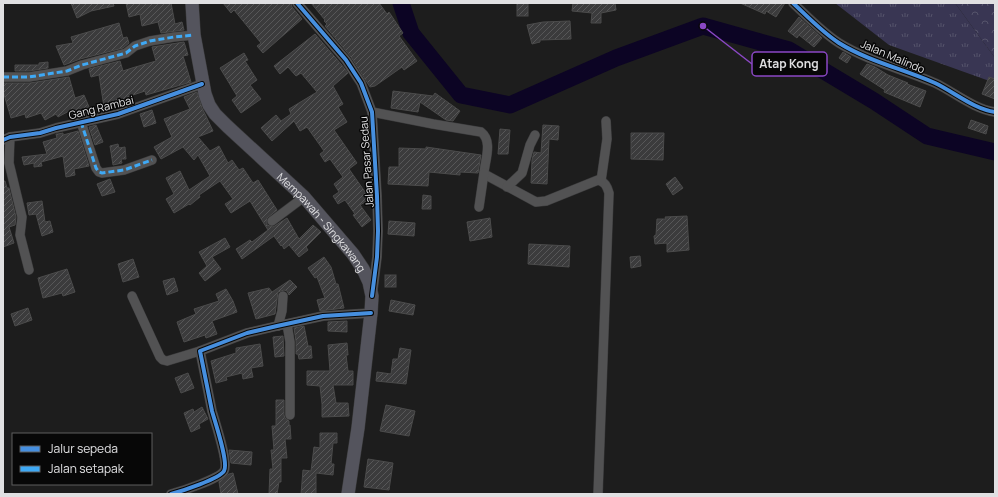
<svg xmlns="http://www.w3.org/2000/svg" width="998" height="497" font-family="Manrope,sans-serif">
  <defs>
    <pattern id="grass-tufts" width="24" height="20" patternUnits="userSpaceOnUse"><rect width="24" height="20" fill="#393653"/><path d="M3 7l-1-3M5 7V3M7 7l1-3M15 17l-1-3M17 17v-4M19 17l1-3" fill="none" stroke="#55536b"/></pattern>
    <pattern id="forest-crowns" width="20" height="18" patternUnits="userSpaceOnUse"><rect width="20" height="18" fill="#393653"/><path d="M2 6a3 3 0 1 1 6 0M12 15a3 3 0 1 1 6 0" fill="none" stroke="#55536b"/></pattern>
    <pattern id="building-hatch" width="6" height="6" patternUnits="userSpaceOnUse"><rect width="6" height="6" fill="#3b3b3c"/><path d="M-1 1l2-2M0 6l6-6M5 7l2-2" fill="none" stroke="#575758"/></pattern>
  </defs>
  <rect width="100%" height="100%" fill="#1d1d1d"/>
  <polygon fill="url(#grass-tufts)" points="835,3 955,3 995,58 995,83 889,45"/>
  <polygon fill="url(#forest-crowns)" points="955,3 995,3 995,58"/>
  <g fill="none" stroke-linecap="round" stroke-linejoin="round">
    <polyline stroke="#0c0424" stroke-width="17" points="401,3 411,33 461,95 510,105 616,58 703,26 789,50 874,101 927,136 995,152"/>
  </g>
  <g fill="url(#building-hatch)" stroke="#4b4b4b">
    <polygon points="71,3 113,3 114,6 91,11 77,18"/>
    <polygon points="126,3 171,3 175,24 182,22 184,30 161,33 158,22 142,26 140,14 129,17"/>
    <polygon points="223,3 291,3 292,7 302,19 263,53 257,46 261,43 234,10 231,13"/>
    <polygon points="311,3 379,3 387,14 389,12 403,33 399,36 417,61 404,70 402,67 375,86 370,87 351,57 325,26 327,24 324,21 325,20"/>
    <rect x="517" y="3" width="11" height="13"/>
    <polygon points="573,3 615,3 616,10 601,13 601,23 591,23 592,13 572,11"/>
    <polygon points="740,3 785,3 776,17 766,11 765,14"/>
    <polygon points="799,17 822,38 814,47 799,35 797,38 788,31"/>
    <polygon points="570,21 571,39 540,40 540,42 532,44 527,25 543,22"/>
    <polygon points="119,23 123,38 127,37 129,43 123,48 80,59 64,65 56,46 73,43 71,37"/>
    <polygon points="315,34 341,64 348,73 333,86 343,104 338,107 347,122 334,130 357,163 349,169 370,199 360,205 371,220 362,227 353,215 355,214 345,200 338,204 333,196 339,192 334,184 343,177 330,159 325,162 320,154 324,151 307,127 300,131 294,121 272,141 261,128 276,115 281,121 291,114 289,109 317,92 301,73 296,76 288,67 280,74 274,66"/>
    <polygon points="184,42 188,55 183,56 191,82 146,95 145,91 127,97 129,102 119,105 104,107 99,75 91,77 89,69 120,61 123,71 132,68 156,61 152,47"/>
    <polygon points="843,52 851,57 847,63 839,58"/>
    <polygon points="244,53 248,60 245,61 257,80 250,85 261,99 241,113 232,100 237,96 220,68"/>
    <polygon points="48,62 48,68 29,71 15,71 15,65 39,65 39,63"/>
    <polygon points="867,64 875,67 888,75 908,83 907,84 926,91 920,107 884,92 885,90 860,74"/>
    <polygon points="69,77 75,98 84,95 92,114 74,118 71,110 58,117 56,114 45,120 41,113 26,118 25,114 11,118 3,91 3,83 30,83"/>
    <polygon points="989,77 995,79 995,99 982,94"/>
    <polygon points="393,91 433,96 435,93 460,111 453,121 446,120 420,102 418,112 391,108"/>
    <polygon points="197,92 202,108 206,116 213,131 198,137 210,151 219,146 228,163 232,160 239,170 243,168 253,183 258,180 277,210 267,218 267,225 273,227 287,218 299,239 313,225 321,232 306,247 308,250 299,257 289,245 284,249 282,245 281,246 274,236 242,259 236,249 250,240 252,242 268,230 250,201 231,213 225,204 233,199 220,181 199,195 200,197 190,205 189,204 174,213 166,199 174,194 166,178 180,171 189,190 210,176 198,155 194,160 183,147 161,159 154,147 172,137 164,119 190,109 184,97"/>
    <polygon points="152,110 156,123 144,127 140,114"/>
    <polygon points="971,120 988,126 986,134 968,128"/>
    <polygon points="96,125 103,142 95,145 89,127"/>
    <polygon points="543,125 559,126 558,140 549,139 547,184 531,183 532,160 534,152 541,153"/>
    <polygon points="500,129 510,130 508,154 498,154"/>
    <polygon points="78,131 89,166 74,169 75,175 66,177 63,156 41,162 42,166 34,167 34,163 24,165 22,157 47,154 43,142 57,138 56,134 58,134 63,133 63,135"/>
    <polygon points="631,133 664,133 663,160 631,159"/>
    <polygon points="118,144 119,148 125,147 126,159 121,159 122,163 113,165 110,146"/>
    <polygon points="426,147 481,155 478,173 460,172 460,175 429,172 428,186 388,184 389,167 399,167 399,148 426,149"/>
    <polygon points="675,177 683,188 673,195 666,184"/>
    <polygon points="110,179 115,192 102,196 97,184"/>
    <polygon points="3,181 5,181 7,188 9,188 16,217 15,225 9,227 14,243 3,247"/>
    <polygon points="423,195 431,196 431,209 422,209"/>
    <polygon points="42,201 45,222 50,221 53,232 42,236 36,214 29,215 27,203"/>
    <polygon points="687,216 689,250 667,252 667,243 655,244 654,236 656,235 657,219 666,219 665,217"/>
    <polygon points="490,218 492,237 470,241 467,222"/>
    <polygon points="389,221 415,223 414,236 388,234"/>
    <polygon points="225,238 230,247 212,257 221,269 205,281 199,273 207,266 199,252"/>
    <polygon points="529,244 570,246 569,267 528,264"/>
    <polygon points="640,256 641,266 631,268 630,257"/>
    <polygon points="324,257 331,267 336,284 338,284 344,308 320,311 317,300 325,298 317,277 315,278 308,268"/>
    <polygon points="133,259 139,277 123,282 118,264"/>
    <polygon points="67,269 75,292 63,296 62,293 43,298 38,278"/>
    <rect x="385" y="275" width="11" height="12"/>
    <polygon points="174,278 178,291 167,295 163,281"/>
    <polygon points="290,280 297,287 289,295 287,291 284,290 278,292 275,314 256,319 248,293 269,288 272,292"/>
    <polygon points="226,289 233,301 237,312 212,321 217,334 206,338 205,335 184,342 177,322 196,314 194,309 219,301 216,294"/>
    <polygon points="391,300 415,305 413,315 389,311"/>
    <polygon points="28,308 32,320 15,326 11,314"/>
    <polygon points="347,321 347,332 328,331 328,322"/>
    <polygon points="304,326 308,346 311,346 312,358 299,359 298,354 296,354 296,341 294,328"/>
    <polygon points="283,336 284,356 275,357 273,337"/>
    <polygon points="347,343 348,355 346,355 348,371 353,371 353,385 333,385 336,403 348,403 349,416 322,417 322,404 320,386 307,385 307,371 330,371 328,345"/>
    <polygon points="260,344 263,366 251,368 253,377 243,379 242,373 226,377 227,380 216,383 211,361 236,353 236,348"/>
    <polygon points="400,348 411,350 406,384 376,381 377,372 391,374 393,359 398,359"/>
    <polygon points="188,373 194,388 181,393 175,378"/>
    <polygon points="276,400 284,400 284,415 285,418 289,421 289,425 290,425 291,439 285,439 287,458 281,458 281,482 279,482 277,494 269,494 270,469 273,469 271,450 274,450 272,426 276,426"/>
    <polygon points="386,405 415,411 409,436 380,431"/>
    <polygon points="202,407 208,419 199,424 200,428 191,432 184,413 193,409 194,412"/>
    <polygon points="320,433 337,433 337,443 333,443 331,464 334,464 333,475 316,473 316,494 301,494 303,470 311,471 314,447 320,448"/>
    <polygon points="229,450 252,452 251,465 231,463"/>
    <polygon points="368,459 393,463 389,490 364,487"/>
    <polygon points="233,473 238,494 221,494 219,482 229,474"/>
  </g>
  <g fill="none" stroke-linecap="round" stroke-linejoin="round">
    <g stroke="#3a3a3b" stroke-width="10">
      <g id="minor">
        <polyline points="297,3 346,60 361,83 372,112 377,196 378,231 377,257 373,289"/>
        <path d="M793 3C808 17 822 32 839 43 868 61 903 69 935 83 954 92 974 109 995 112"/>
        <polyline points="3,77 29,77 67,71 82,65 126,53 135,46 150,41 174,37 194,35"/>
        <path d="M372 112 433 124 481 132C493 141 485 160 484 173L486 175 536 202 546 201 598 180C605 182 607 186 609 193L598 494"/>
        <polyline points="81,122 96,168 99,172 102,173 124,170 152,160"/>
        <polyline points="10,137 9,163 22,217 20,235 29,270"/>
        <polyline points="3,140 10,137 40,133 56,128 118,114 202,84"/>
        <polyline points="601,181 607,139 606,121"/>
        <polyline points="507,187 522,173 530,145 535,135"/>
        <polyline points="479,207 484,173"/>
        <polyline points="272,221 304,197"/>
        <polyline points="132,296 160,357 163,360 167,361 200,351"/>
        <polyline points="287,324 290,342 290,415"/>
        <polyline points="278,326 282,311 283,296"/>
        <path d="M171 494C182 491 219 479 224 471 229 463 215 422 212 411 208 391 204 371 200 351L247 333 277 326 323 316 371 313"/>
      </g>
    </g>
    <g stroke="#3a3a3b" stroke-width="14">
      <g id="highway">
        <path id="s1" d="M192 3 194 35 205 94 209 105 215 114 227 126 304 197 353 254 363 269 369 282 372 296 371 313 358 428 348 494"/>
      </g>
    </g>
    <use href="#minor" stroke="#525253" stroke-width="9"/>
    <use href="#highway" stroke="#54545d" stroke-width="13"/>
    <g stroke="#3fa9f5" stroke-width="3" stroke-dasharray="6 3" stroke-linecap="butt">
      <polyline points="3,77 29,77 67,71 82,65 126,53 135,46 150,41 174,37 194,35"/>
      <polyline points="81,122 96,168 99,172 102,173 124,170 152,160"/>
    </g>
    <g stroke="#070707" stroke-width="6">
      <g id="cycleway">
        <polyline points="297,3 346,60 361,83 372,112 377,196 378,231 377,257 372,296"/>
        <path d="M793 3C808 17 822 32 839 43 868 61 903 69 935 83 954 92 974 109 995 112"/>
        <polyline points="3,140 10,137 40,133 56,128 118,114 202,84"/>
        <path d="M171 494C182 491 219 479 224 471 229 463 215 422 212 411 208 391 204 371 200 351L247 333 277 326 323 316 371 313"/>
      </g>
    </g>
    <use href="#cycleway" stroke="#468fdf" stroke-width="4"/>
  </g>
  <g text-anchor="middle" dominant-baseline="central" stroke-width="3" stroke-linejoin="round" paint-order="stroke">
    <g font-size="11" fill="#e0e0e2" stroke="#070707">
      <text transform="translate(893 56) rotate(23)">Jalan Malindo</text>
      <text transform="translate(101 107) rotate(-14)">Gang Rambai</text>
      <text transform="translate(366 162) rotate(-94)">Jalan Pasar Sedau</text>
      <text stroke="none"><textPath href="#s1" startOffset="267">Mempawah - Singkawang</textPath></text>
    </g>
  </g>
  <path fill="none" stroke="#8a47c4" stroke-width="1.5" d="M703 26L752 64"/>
  <circle fill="#8a47c4" stroke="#070707" stroke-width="1.5" cx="703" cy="26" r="4"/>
  <rect fill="#070707" stroke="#8a47c4" stroke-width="1.5" x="752" y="52" width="75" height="24" rx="4"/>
  <g font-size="12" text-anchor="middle" font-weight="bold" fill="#e0e0e2">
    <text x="789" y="68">Atap Kong</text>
  </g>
  <rect width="998" height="497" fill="none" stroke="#e0e0e2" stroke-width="8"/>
  <rect x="12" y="433" width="140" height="52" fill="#070707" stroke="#5e5e5f"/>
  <rect x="20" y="446" width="20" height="6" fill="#468fdf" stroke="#5e5e5f"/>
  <text x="48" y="453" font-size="12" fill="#e0e0e2">Jalur sepeda</text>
  <rect x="20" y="466" width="20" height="6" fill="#3fa9f5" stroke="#5e5e5f"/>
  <text x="48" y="473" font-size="12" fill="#e0e0e2">Jalan setapak</text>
</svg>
